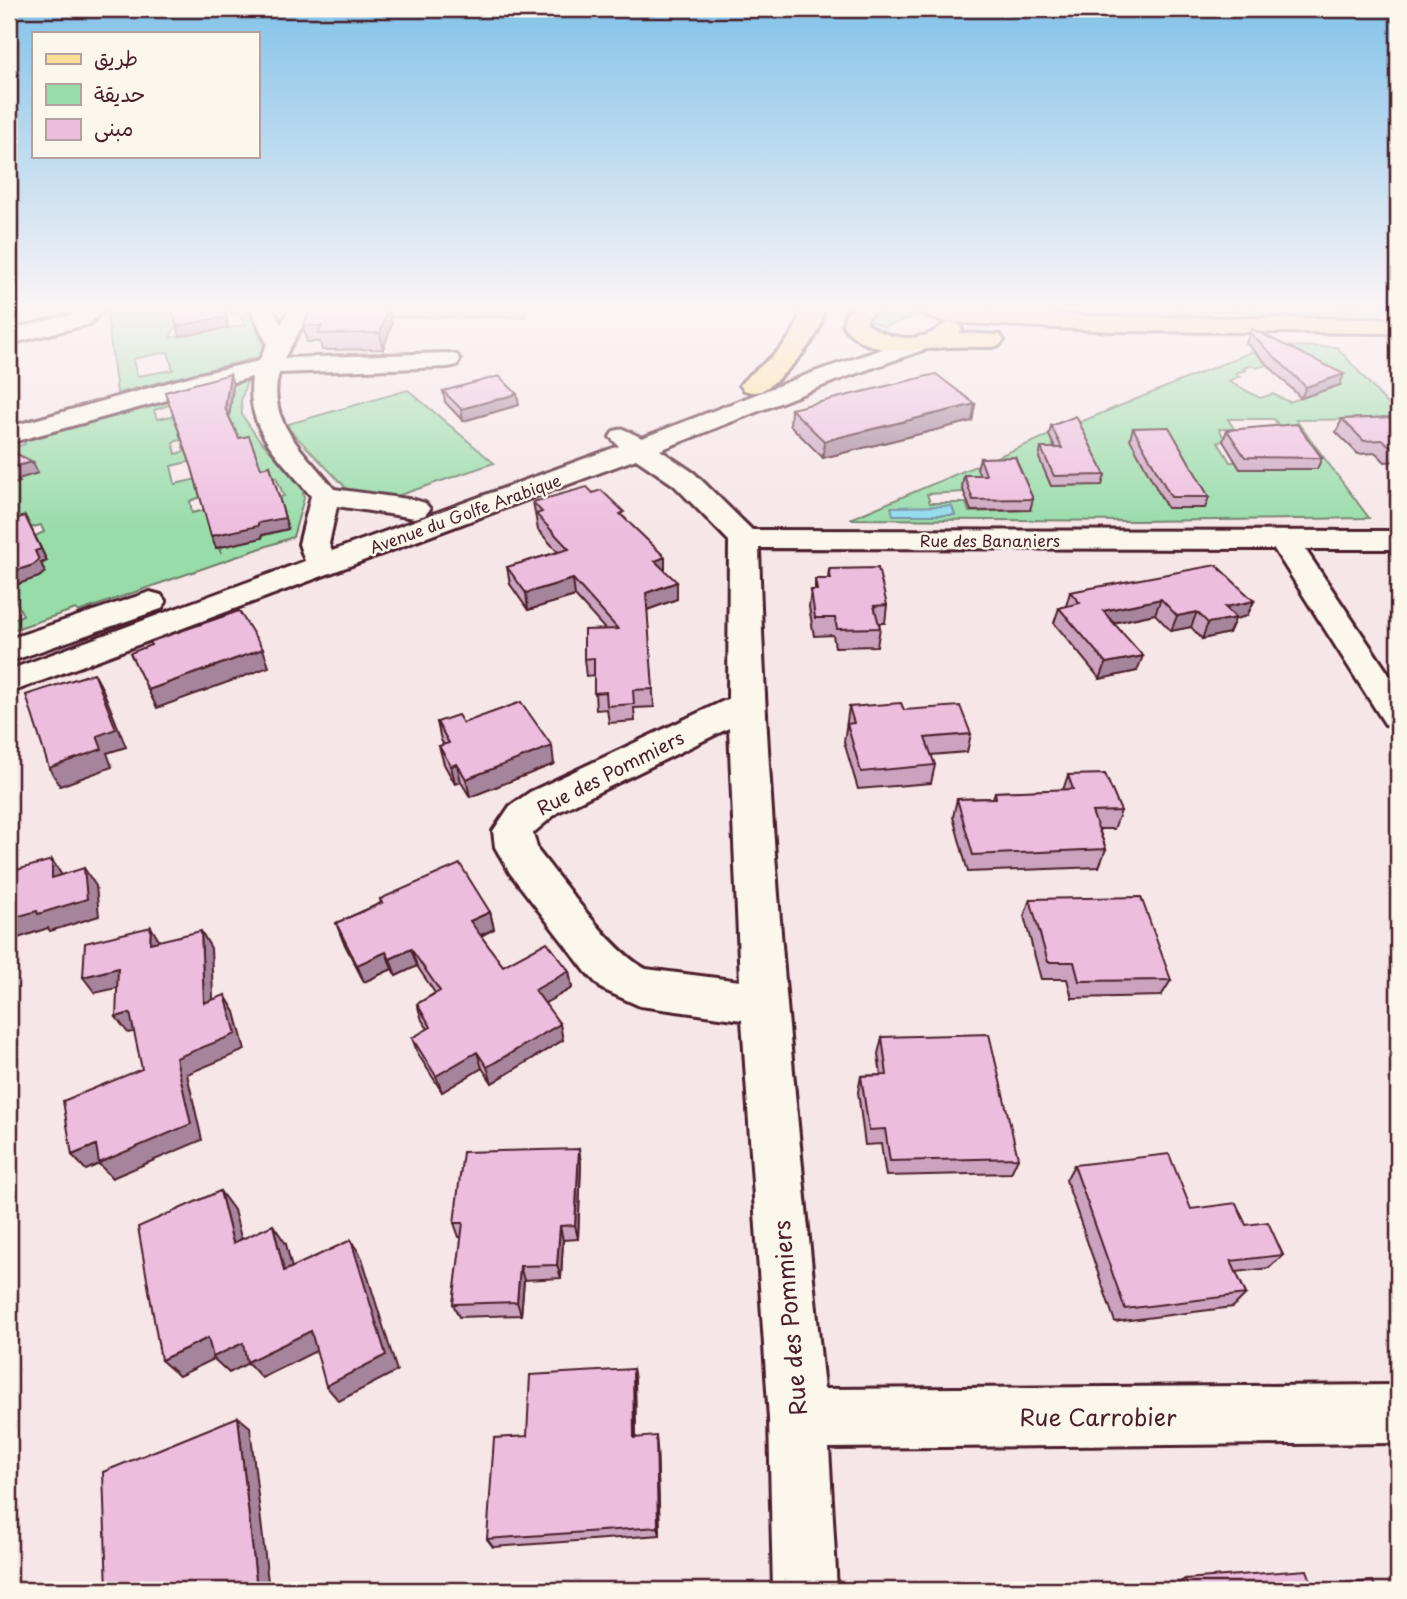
<svg xmlns="http://www.w3.org/2000/svg" width="1407" height="1599" font-family="'Playpen Sans','Playpen Sans Arabic',sans-serif">
  <rect width="100%" height="100%" fill="#f7e6e8"/>
  <filter id="ink" filterUnits="userSpaceOnUse"><feTurbulence type="fractalNoise" baseFrequency=".0143" numOctaves="2"/><feDisplacementMap in="SourceGraphic" scale="14" xChannelSelector="R" yChannelSelector="G"/><feConvolveMatrix kernelMatrix="1 2 1 2 8 2 1 2 1" color-interpolation-filters="sRGB"/></filter>
  <g filter="url(#ink)">
    <g fill="#97dca9" stroke="#707e6a" stroke-width="2" fill-rule="evenodd">
      <path d="M106 307H153L154 310 162 307H247L265 348 259 357 117 393ZM237 313 246 325 170 338 177 323ZM168 352 173 370 137 376 133 359Z"/>
      <polygon points="316,307 527,307 525,317 311,318"/>
      <polygon points="842,307 894,307 919,315 884,327"/>
      <polygon points="1150,307 1218,307 1222,311 1277,307 1388,307 1391,309 1378,316 1183,318"/>
      <path d="M1266 346 1337 347 1398 416V419L1296 420 1369 518 1136 521 850 519 1049 435 1059 458 1051 486 1073 425ZM1282 356 1339 385 1289 402 1273 394 1260 398 1228 381 1240 376 1235 373 1246 370 1243 368 1251 365 1256 368 1267 365 1264 362ZM1228 419H1274L1292 444 1316 469H1240L1236 462H1230L1218 442 1226 441 1219 429H1234ZM984 486 1030 510 969 512 966 503H930L927 494 964 492Z"/>
      <path d="M241 378 247 380 241 401 242 415 257 437 302 486 304 498 293 537 78 612 76 609 9 631V621L23 615 14 597 9 599V587L47 561 35 536 44 532 41 525 18 531 9 541V486L18 479 9 459V449L25 444 24 440ZM233 384 231 404 157 419 154 410ZM178 429 236 435 183 447 184 449 203 445 176 454 173 442 181 440ZM252 447 259 465 175 484 171 466ZM276 477 284 496 206 513 205 510 192 513 190 501 221 489ZM284 514 288 529 220 547 221 553 211 534Z"/>
      <polygon points="408,390 494,463 394,497 378,498 351,493 285,425"/>
    </g>
    <polygon fill="#8ddaec" stroke="#728f9f" stroke-width="2" points="952,506 955,515 893,515 891,507"/>
    <g fill="none" stroke-linecap="round" stroke-linejoin="round">
      <g stroke="#4a1f2b" stroke-width="6">
        <g id="minor">
          <polygon points="79,307 101,307 102,311 90,324 9,344 9,330 74,314"/>
          <path d="M250 307H272L281 324 291 307H313L284 358 448 353 457 355 460 360 457 365 448 367 279 373C265 422 307 454 334 489L415 500 425 503 430 509 425 515 415 518 337 506 329 544 332 551 619 446 610 437 614 431 623 429 642 438 817 371 921 336 929 338 933 343 929 348 835 381 660 450 694 473 752 530 1398 531V549H1305L1398 688V727L1385 724 1274 549 759 548C767 830 796 1109 824 1389L1398 1385V1443L829 1448 837 1590H773L769 1419 742 1020 640 1006 602 989 586 972 510 873 495 847 493 831 510 806 530 792 728 699 729 541 674 485 636 459 9 693V670L305 561 299 544 311 496C280 457 245 431 252 377L9 443V427L196 375 259 361 267 344ZM729 728 740 981 646 969C612 952 564 883 538 851L533 833 558 812Z"/>
          <polygon points="150,592 161,595 166,602 161,609 9,662 9,639"/>
        </g>
      </g>
      <g stroke="#4a1f2b" stroke-width="6">
        <g id="major">
          <path d="M801 307H823C823 315 822 322 819 329 811 347 779 382 761 391 755 393 750 392 744 390L740 385 744 380C768 359 798 341 801 307Z"/>
          <path d="M853 307H879L867 318V323C883 337 911 343 931 333 938 330 941 324 950 322 938 321 924 317 918 307L1111 317 1398 319V333L1111 331 950 322 958 324 962 329 959 333 1000 335 1004 340 1000 345 992 347C974 347 954 346 936 348 905 352 864 355 843 325L845 315Z"/>
        </g>
      </g>
      <use href="#minor" fill="#fbf7ec" fill-rule="evenodd"/>
      <use href="#major" fill="#fdde96" fill-rule="evenodd"/>
    </g>
    <g fill="#cca3bf" stroke="#4a1f2b" stroke-width="2">
      <polygon points="312,307 371,307 371,309 392,324 383,349 322,350 320,342 307,342 303,326"/>
      <polygon points="1250,333 1340,385 1301,398 1246,343"/>
      <polygon points="443,391 519,405 463,421 445,402"/>
      <polygon points="975,404 972,421 823,458 790,425 791,409"/>
      <polygon points="1398,417 1398,461 1385,462 1376,453 1358,454 1336,432 1342,419"/>
      <polygon points="1051,426 1105,475 1102,485 1051,486 1039,458 1041,448 1055,448 1049,435"/>
      <polygon points="1133,428 1209,497 1205,508 1167,508 1130,439"/>
      <polygon points="1227,430 1322,458 1317,469 1240,469 1223,441"/>
      <polygon points="980,458 1033,499 1030,510 971,511 962,487 964,475 980,475 977,469"/>
      <polygon points="593,493 625,518 665,571 677,599 647,610 654,707 634,708 635,721 609,723 607,709 596,710 594,675 586,676 584,659 605,629 575,596 528,610 510,584 507,567 558,552 538,530 533,502"/>
      <polygon points="829,569 887,605 885,623 879,623 880,628 877,646 835,647 833,635 814,636 809,607 811,590 815,590 815,579 828,579"/>
      <polygon points="1070,592 1254,601 1247,616 1235,619 1229,633 1202,639 1191,627 1171,631 1155,614 1113,623 1137,671 1100,679 1054,623 1059,608 1066,606"/>
      <polygon points="849,707 904,710 971,734 967,752 931,755 935,765 931,783 858,789 844,742"/>
      <polygon points="437,722 463,723 554,764 470,797 461,782 455,784 444,764 439,746 444,745 441,740"/>
      <polygon points="1068,775 1121,811 1114,829 1099,829 1106,849 1099,867 968,872 953,817 957,799 993,798 995,792 1063,790"/>
      <polygon points="380,899 490,912 494,929 481,936 503,966 569,971 572,988 545,1003 563,1040 492,1083 482,1068 442,1092 418,1054 412,1038 428,1029 422,1020 417,1004 435,993 417,966 396,976 392,969 364,982 343,941 336,923 381,903"/>
      <polygon points="1030,899 1171,980 1161,996 1072,998 1067,979 1041,979 1024,916"/>
      <polygon points="882,1037 1018,1158 1011,1173 886,1176 881,1144 865,1145 858,1092 861,1076 881,1075 878,1054"/>
      <polygon points="579,1149 581,1164 578,1239 563,1240 561,1278 524,1280 521,1315 459,1317 453,1304 462,1237 459,1237 454,1223"/>
      <polygon points="1074,1165 1191,1209 1246,1225 1283,1255 1269,1268 1236,1272 1246,1294 1233,1307 1115,1322 1066,1180"/>
      <polygon points="633,1369 635,1380 636,1438 657,1447 660,1535 493,1547 487,1539 527,1436"/>
      <polygon points="1185,1579 1313,1586 1376,1590 1170,1590 1170,1588"/>
    </g>
    <g fill="#a6849b" stroke="#4a1f2b" stroke-width="2">
      <polygon points="223,307 225,307 228,328 180,336 177,326"/>
      <polygon points="388,309 392,324 383,349 380,333"/>
      <polygon points="230,374 233,385 229,419 225,408"/>
      <polygon points="1344,374 1340,385 1301,398 1306,387"/>
      <polygon points="517,394 519,405 463,421 461,409"/>
      <polygon points="975,404 972,421 823,458 824,441"/>
      <polygon points="33,462 38,473 18,479 20,482 9,486 9,473 12,467"/>
      <polygon points="270,466 288,529 262,535 262,538 216,548 211,536"/>
      <polygon points="25,516 47,561 41,563 45,572 39,577 9,587 9,573"/>
      <polygon points="665,557 665,574 655,561"/>
      <polygon points="573,579 575,596 528,610 526,593"/>
      <polygon points="677,582 677,599 647,610 646,593"/>
      <polygon points="1161,599 1155,614 1098,626 1103,611"/>
      <polygon points="1254,601 1247,616 1235,619 1229,633 1202,639 1208,623 1225,607"/>
      <polygon points="1197,612 1191,627 1171,631 1177,616"/>
      <polygon points="263,649 269,667 157,708 148,690"/>
      <polygon points="1143,656 1137,671 1100,679 1106,663"/>
      <polygon points="94,673 103,690 126,747 107,753 112,767 60,786 49,768 97,736"/>
      <polygon points="552,746 554,764 470,797 466,779"/>
      <polygon points="457,764 461,782 455,784 451,766"/>
      <polygon points="52,860 63,877 52,878"/>
      <polygon points="84,868 96,886 99,916 50,931 48,928 9,941 9,919"/>
      <polygon points="490,912 494,929 474,938 470,921"/>
      <polygon points="151,927 161,944 150,943"/>
      <polygon points="201,931 211,948 214,1020 204,1003"/>
      <polygon points="411,949 417,966 396,976 390,959"/>
      <polygon points="386,952 392,969 364,982 357,965"/>
      <polygon points="118,968 130,985 95,993 83,977"/>
      <polygon points="569,971 572,988 538,1007 535,990"/>
      <polygon points="225,995 235,1012 245,1050 187,1074 202,1140 112,1178 99,1164 86,1170 72,1155 96,1145 176,1058"/>
      <polygon points="130,1013 142,1030 128,1033 116,1017"/>
      <polygon points="560,1024 563,1040 492,1083 487,1067"/>
      <polygon points="477,1052 482,1068 442,1092 436,1076"/>
      <polygon points="579,1149 581,1164 578,1239 575,1225"/>
      <polygon points="220,1191 234,1210 247,1261 233,1243"/>
      <polygon points="273,1225 286,1244 297,1289 284,1271"/>
      <polygon points="560,1226 563,1240 561,1278 557,1265"/>
      <polygon points="351,1240 362,1258 397,1371 339,1401 326,1386"/>
      <polygon points="520,1266 524,1280 521,1315 517,1302"/>
      <polygon points="311,1331 324,1347 262,1378 248,1363 229,1373 214,1359 179,1376 161,1360 208,1338 243,1343"/>
      <polygon points="633,1369 635,1380 636,1448 634,1438"/>
      <polygon points="238,1417 250,1427 269,1590 257,1590"/>
      <polygon points="656,1436 657,1447 660,1535 658,1527"/>
    </g>
    <g fill="#edbdde" stroke="#4a1f2b" stroke-width="2">
      <polygon points="171,307 223,307 225,317 177,326"/>
      <polygon points="312,307 368,307 368,309 388,309 380,333 318,334 322,326 303,326"/>
      <polygon points="1252,329 1344,374 1306,387 1250,333"/>
      <polygon points="230,374 225,408 239,438 249,436 261,468 270,466 285,518 258,523 258,526 211,536 192,468 165,392"/>
      <polygon points="936,374 975,404 824,441 791,409"/>
      <polygon points="499,376 517,394 461,409 443,391"/>
      <polygon points="1076,416 1105,475 1054,476 1041,448 1062,448 1051,426"/>
      <polygon points="1398,417 1398,448 1392,448 1383,440 1364,441 1342,419"/>
      <polygon points="1297,424 1322,458 1245,457 1227,430"/>
      <polygon points="1169,427 1209,497 1171,497 1133,428"/>
      <polygon points="9,450 33,462 12,467 14,471 9,473"/>
      <polygon points="1015,457 1033,499 973,500 964,475 986,475 980,458"/>
      <polygon points="587,487 593,493 601,490 624,512 620,514 665,557 655,561 677,582 646,593 653,689 633,690 634,704 607,706 606,692 594,693 594,658 584,659 584,630 618,629 573,579 526,593 507,567 569,549 536,514 542,512 533,502"/>
      <polygon points="25,516 41,549 35,551 39,560 33,565 9,573 9,521"/>
      <polygon points="1216,565 1254,601 1225,607 1236,618 1208,623 1197,612 1177,616 1161,599 1103,611 1143,656 1106,663 1059,608 1080,603 1070,592"/>
      <polygon points="878,568 887,605 874,606 880,628 837,629 835,618 815,618 811,590 817,590 815,579 831,579 829,569"/>
      <polygon points="239,611 263,649 148,690 130,653 151,645 149,642"/>
      <polygon points="94,673 116,729 97,736 102,749 49,768 26,695"/>
      <polygon points="521,702 552,746 466,779 457,764 451,766 439,746 449,743 437,722 458,715 463,723"/>
      <polygon points="901,703 904,710 960,706 971,734 925,738 935,765 861,772 847,724 854,723 849,707"/>
      <polygon points="1105,774 1121,811 1092,812 1106,849 973,855 957,799 996,798 995,792 1073,789 1068,775"/>
      <polygon points="52,860 52,878 84,868 87,899 38,914 37,911 9,919 9,872"/>
      <polygon points="460,864 490,912 470,921 503,966 547,942 569,971 535,990 560,1024 487,1067 477,1052 436,1076 412,1038 431,1027 417,1004 440,991 411,949 390,959 386,952 357,965 336,923 382,903 380,899"/>
      <polygon points="1141,897 1171,980 1079,981 1074,962 1048,962 1030,899"/>
      <polygon points="151,927 150,943 201,931 204,1003 225,995 236,1034 176,1058 191,1124 99,1163 96,1145 72,1155 63,1101 142,1069 130,1013 116,1017 118,968 83,977 85,943"/>
      <polygon points="989,1034 1018,1158 890,1161 885,1129 869,1130 861,1076 887,1075 882,1037"/>
      <polygon points="579,1149 575,1225 560,1226 557,1265 520,1266 517,1302 453,1304 463,1223 454,1223 463,1152"/>
      <polygon points="1169,1154 1191,1209 1236,1203 1246,1225 1268,1222 1283,1255 1231,1261 1246,1294 1125,1309 1074,1165"/>
      <polygon points="220,1191 233,1243 273,1225 284,1271 351,1240 386,1355 326,1386 311,1331 247,1362 243,1343 213,1357 208,1338 161,1360 138,1227"/>
      <polygon points="633,1369 634,1438 656,1436 658,1527 487,1539 494,1438 527,1436 530,1375"/>
      <polygon points="238,1417 257,1590 107,1590 103,1472"/>
      <polygon points="1307,1570 1313,1586 1373,1581 1376,1590 1189,1590 1185,1579"/>
      <polygon points="1024,1583 1026,1590 958,1590 957,1586"/>
    </g>
  </g>
  <linearGradient id="sky" x2="0" y2="1"><stop stop-color="#83c3ea"/><stop offset="0.58" stop-color="#fbf4f5"/><stop offset="1" stop-color="#fbf4f5" stop-opacity="0"/></linearGradient>
  <rect width="1407" height="531" fill="url(#sky)"/>
  <g text-anchor="middle" dominant-baseline="central" stroke-width="5" stroke-linejoin="round" paint-order="stroke">
    <g font-size="16" fill="#4a1f2b" stroke="#fbf7ec">
      <text transform="translate(465 513) rotate(-20)">Avenue du Golfe Arabique</text>
      <text x="990" y="540">Rue des Bananiers</text>
    </g>
    <g font-size="19" fill="#4a1f2b" stroke="#fbf7ec">
      <text transform="translate(610 772) rotate(-27)">Rue des Pommiers</text>
    </g>
    <g font-size="23" fill="#4a1f2b" stroke="#fbf7ec">
      <text transform="translate(789 1318) rotate(-95)">Rue des Pommiers</text>
      <text x="1098" y="1416">Rue Carrobier</text>
    </g>
  </g>
  <rect width="1407" height="1599" fill="none" stroke="#fbf7ec" stroke-width="35"/>
  <rect x="18" y="18" width="1372" height="1564" fill="none" stroke="#4a1f2b" stroke-width="2.5" filter="url(#ink)"/>
  <rect x="32" y="32" width="228" height="126" fill="#fbf7ec" stroke="#b4a19f" stroke-width="2"/>
  <rect x="46" y="54" width="35" height="10" fill="#fdde96" stroke="#b4a19f" stroke-width="2"/>
  <text x="94" y="66" font-size="21" fill="#4a1f2b">طريق</text>
  <rect x="46" y="84" width="35" height="21" fill="#97dca9" stroke="#b4a19f" stroke-width="2"/>
  <text x="94" y="102" font-size="21" fill="#4a1f2b">حديقة</text>
  <rect x="46" y="119" width="35" height="21" fill="#edbdde" stroke="#b4a19f" stroke-width="2"/>
  <text x="94" y="136" font-size="21" fill="#4a1f2b">مبنى</text>
</svg>
